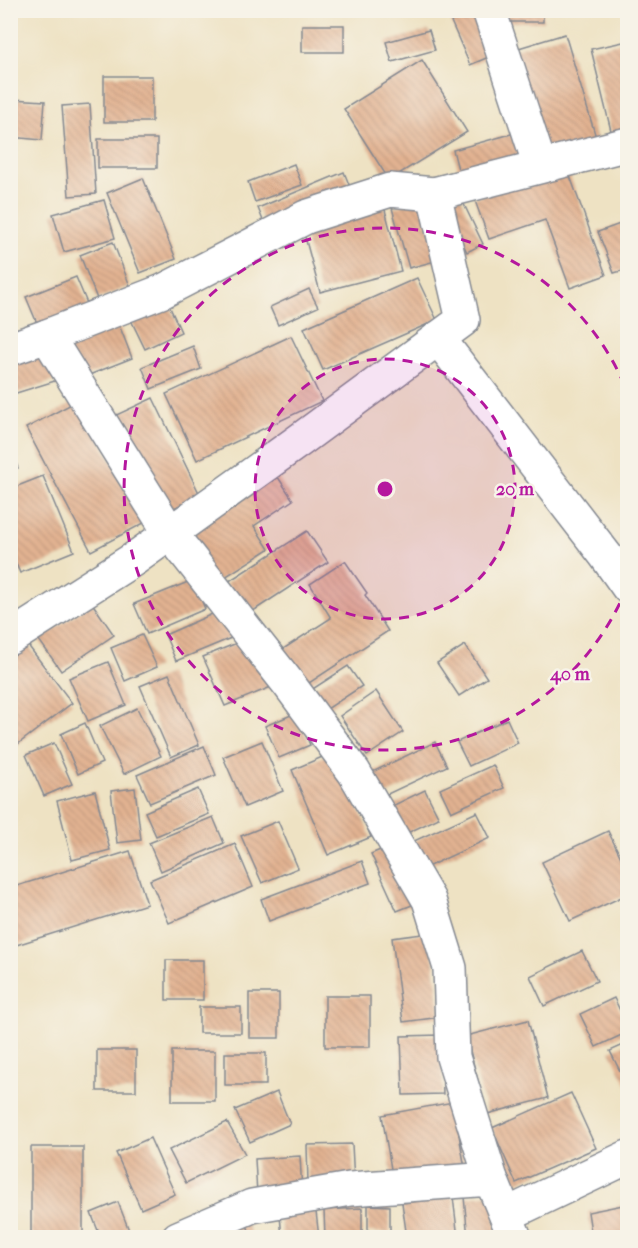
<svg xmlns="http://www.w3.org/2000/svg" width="638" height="1248" font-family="'IM FELL French Canon',serif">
  <defs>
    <pattern id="building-back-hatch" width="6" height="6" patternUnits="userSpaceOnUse" patternTransform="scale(1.5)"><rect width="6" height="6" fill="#e2b291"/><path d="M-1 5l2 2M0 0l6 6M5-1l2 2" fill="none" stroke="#c1997f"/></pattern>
  </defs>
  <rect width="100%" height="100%" fill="#f7f3e8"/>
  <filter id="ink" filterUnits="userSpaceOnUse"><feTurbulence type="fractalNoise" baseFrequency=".0167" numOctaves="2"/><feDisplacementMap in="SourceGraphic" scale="12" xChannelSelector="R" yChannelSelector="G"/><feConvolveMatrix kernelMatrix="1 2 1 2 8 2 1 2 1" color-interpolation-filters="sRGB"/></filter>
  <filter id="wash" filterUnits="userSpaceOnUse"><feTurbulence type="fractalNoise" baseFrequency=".008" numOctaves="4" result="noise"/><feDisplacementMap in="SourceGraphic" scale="24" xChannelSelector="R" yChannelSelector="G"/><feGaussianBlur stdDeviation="1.35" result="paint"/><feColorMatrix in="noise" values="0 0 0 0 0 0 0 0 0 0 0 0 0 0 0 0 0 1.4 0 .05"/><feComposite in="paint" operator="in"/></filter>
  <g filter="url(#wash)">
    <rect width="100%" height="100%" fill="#eee2c3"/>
    <g id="blocks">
      <g fill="url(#building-back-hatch)">
        <polygon points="446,10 479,10 498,53 470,65"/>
        <rect x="505" y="10" width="38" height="12"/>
        <rect x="302" y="25" width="42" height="27"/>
        <polygon points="429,30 435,50 392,62 386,42"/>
        <polygon points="565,34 598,144 545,160 512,50"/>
        <polygon points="628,41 628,132 612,135 591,49"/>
        <polygon points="422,60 467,132 389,180 344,109"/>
        <rect x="104" y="76" width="48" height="46"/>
        <polygon points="12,99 45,101 42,140 10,137"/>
        <polygon points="90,104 96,194 69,196 62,106"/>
        <polygon points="515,133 522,159 460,177 453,150"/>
        <rect x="98" y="139" width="59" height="29"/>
        <polygon points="294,164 302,185 255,202 248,182"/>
        <polygon points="566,165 606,275 570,288 545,220 489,239 474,198"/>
        <polygon points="344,172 352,192 266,228 258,208"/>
        <polygon points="143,178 176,259 140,273 107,193"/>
        <polygon points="459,194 483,244 467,252 443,202"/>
        <polygon points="425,199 443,259 409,268 392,208"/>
        <polygon points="104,200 115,238 64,252 53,214"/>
        <polygon points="384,206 401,271 320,292 302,226"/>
        <polygon points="628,221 628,269 614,273 598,232"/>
        <polygon points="113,242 130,286 97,299 80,255"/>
        <polygon points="76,277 89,308 39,328 26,297"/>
        <polygon points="417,278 437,320 323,370 304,328"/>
        <polygon points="309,289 318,307 278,325 270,307"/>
        <polygon points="168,303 181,332 145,349 131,320"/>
        <polygon points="118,322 132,358 79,379 65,343"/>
        <polygon points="291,336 322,401 197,460 166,394"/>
        <polygon points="193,346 201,369 151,389 142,367"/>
        <polygon points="49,349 58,380 10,395 10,361"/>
        <polygon points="153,398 200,495 160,515 112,417"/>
        <polygon points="79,400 144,523 91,551 26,428"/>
        <polygon points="10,447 18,468 10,470"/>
        <polygon points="274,471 293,500 254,526 269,549 214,584 180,533"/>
        <polygon points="43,476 74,551 20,573 10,550 10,489"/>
        <polygon points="307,531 328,562 247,615 226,583"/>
        <polygon points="345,561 367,593 365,595 388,631 303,687 280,651 331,618 310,584"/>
        <polygon points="193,580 205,609 147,634 134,604"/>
        <polygon points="92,603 114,635 61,671 39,640"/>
        <polygon points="219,611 231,638 176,661 165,635"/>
        <polygon points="142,635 157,667 125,681 111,648"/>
        <polygon points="249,638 271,687 225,706 203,657"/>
        <polygon points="27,644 72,703 10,750 10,656"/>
        <polygon points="465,645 487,678 459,696 437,663"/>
        <polygon points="108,662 126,705 88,721 69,678"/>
        <polygon points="348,666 362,686 321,713 308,692"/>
        <polygon points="169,674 199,745 171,757 140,686"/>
        <polygon points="376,691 403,732 367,756 340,716"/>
        <polygon points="137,708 161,756 124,774 100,726"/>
        <polygon points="296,713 310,745 279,758 265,726"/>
        <polygon points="507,719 518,743 469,766 457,742"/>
        <polygon points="85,723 102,763 78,774 61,734"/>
        <polygon points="262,741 283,791 245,807 223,757"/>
        <polygon points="435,742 447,766 377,799 366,775"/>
        <polygon points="54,743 72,784 44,796 26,755"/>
        <polygon points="204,746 216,775 150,803 137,775"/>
        <polygon points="334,752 371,837 328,855 292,770"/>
        <polygon points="493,765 504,788 451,812 440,789"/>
        <polygon points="135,788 141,840 117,843 111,791"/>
        <polygon points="198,789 209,814 156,836 145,812"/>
        <polygon points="425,790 439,818 403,835 390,807"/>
        <polygon points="95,791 110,850 72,860 57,801"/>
        <polygon points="477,812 490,838 427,867 414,841"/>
        <polygon points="213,817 224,843 161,871 149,843"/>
        <polygon points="278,821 298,868 262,883 241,836"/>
        <polygon points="608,831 628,872 628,894 570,921 542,862"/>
        <polygon points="235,844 253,887 169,923 150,880"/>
        <polygon points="392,845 417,903 397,911 371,854"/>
        <polygon points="130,851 147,904 10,947 10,888"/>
        <polygon points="362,861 370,883 269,921 261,899"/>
        <polygon points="430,933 441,1017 403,1022 392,938"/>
        <polygon points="582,951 597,981 544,1006 530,976"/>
        <rect x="166" y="960" width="37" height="40"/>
        <rect x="249" y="993" width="30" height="45"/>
        <rect x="325" y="996" width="45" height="51"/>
        <polygon points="614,998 628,1027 628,1032 596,1047 580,1014"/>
        <rect x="199" y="1007" width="42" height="26"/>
        <polygon points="528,1020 548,1098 487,1114 466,1036"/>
        <polygon points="441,1035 443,1094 403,1095 401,1036"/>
        <polygon points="628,1043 628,1087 610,1051"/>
        <rect x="97" y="1050" width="39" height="41"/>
        <rect x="172" y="1051" width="43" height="50"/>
        <rect x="225" y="1053" width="41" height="32"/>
        <polygon points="277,1092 290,1124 250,1142 235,1110"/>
        <polygon points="571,1093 596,1148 516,1183 492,1128"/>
        <polygon points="453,1102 465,1168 393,1181 382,1115"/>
        <polygon points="227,1122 245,1154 186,1183 169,1150"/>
        <polygon points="150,1138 175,1194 141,1209 116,1153"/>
        <polygon points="352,1144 354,1183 308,1184 307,1145"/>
        <rect x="31" y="1147" width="52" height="89"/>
        <polygon points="300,1156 302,1192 257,1194 255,1159"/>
        <polygon points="493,1194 497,1238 468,1238 464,1197"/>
        <polygon points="453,1197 458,1238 407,1238 402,1203"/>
        <polygon points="118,1202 132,1238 101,1238 91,1213"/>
        <polygon points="628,1204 628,1238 592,1238 588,1212"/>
        <polygon points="368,1205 390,1206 390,1233 368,1232"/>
        <polygon points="362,1208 362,1238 325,1238 324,1210"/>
        <polygon points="316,1212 319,1238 282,1238 280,1215"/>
        <polygon points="245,1220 252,1238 216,1238"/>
      </g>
    </g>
  </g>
  <g filter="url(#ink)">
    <use href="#blocks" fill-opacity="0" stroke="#848890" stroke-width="1.5"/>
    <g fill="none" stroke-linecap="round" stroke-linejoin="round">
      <g stroke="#848890" stroke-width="36">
        <g id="minor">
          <polyline points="489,10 540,166"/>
          <polyline points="434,194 390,190 306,217 163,291 47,336 170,533 288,683 354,772 429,900 450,968 453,1057 491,1179"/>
          <polyline points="438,338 606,556 628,587"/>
          <polyline points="10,349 47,336"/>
          <polyline points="10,638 134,559 300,440 463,320 434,194 628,144"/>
          <polyline points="506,1215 628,1157"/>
          <polyline points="178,1238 252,1206 350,1189 491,1179 515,1238"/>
        </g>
      </g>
      <use href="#minor" stroke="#fff" stroke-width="33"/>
    </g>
  </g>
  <circle cx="385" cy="489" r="130" fill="#b5179e" fill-opacity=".12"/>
  <g fill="none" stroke="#b5179e" stroke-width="3" stroke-dasharray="10 8">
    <circle cx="385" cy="489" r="130"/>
    <path d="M627 587A261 261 0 1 1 627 391"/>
  </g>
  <circle cx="385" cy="489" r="9" fill="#b5179e" stroke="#f7f3e8" stroke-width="3"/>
  <g font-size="18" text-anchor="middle" font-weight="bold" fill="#b5179e" stroke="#f7f3e8" stroke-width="5" stroke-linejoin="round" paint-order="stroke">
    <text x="515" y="495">20 m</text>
    <text x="570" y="680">40 m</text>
  </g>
  <rect width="638" height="1248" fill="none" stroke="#f7f3e8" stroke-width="36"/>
</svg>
